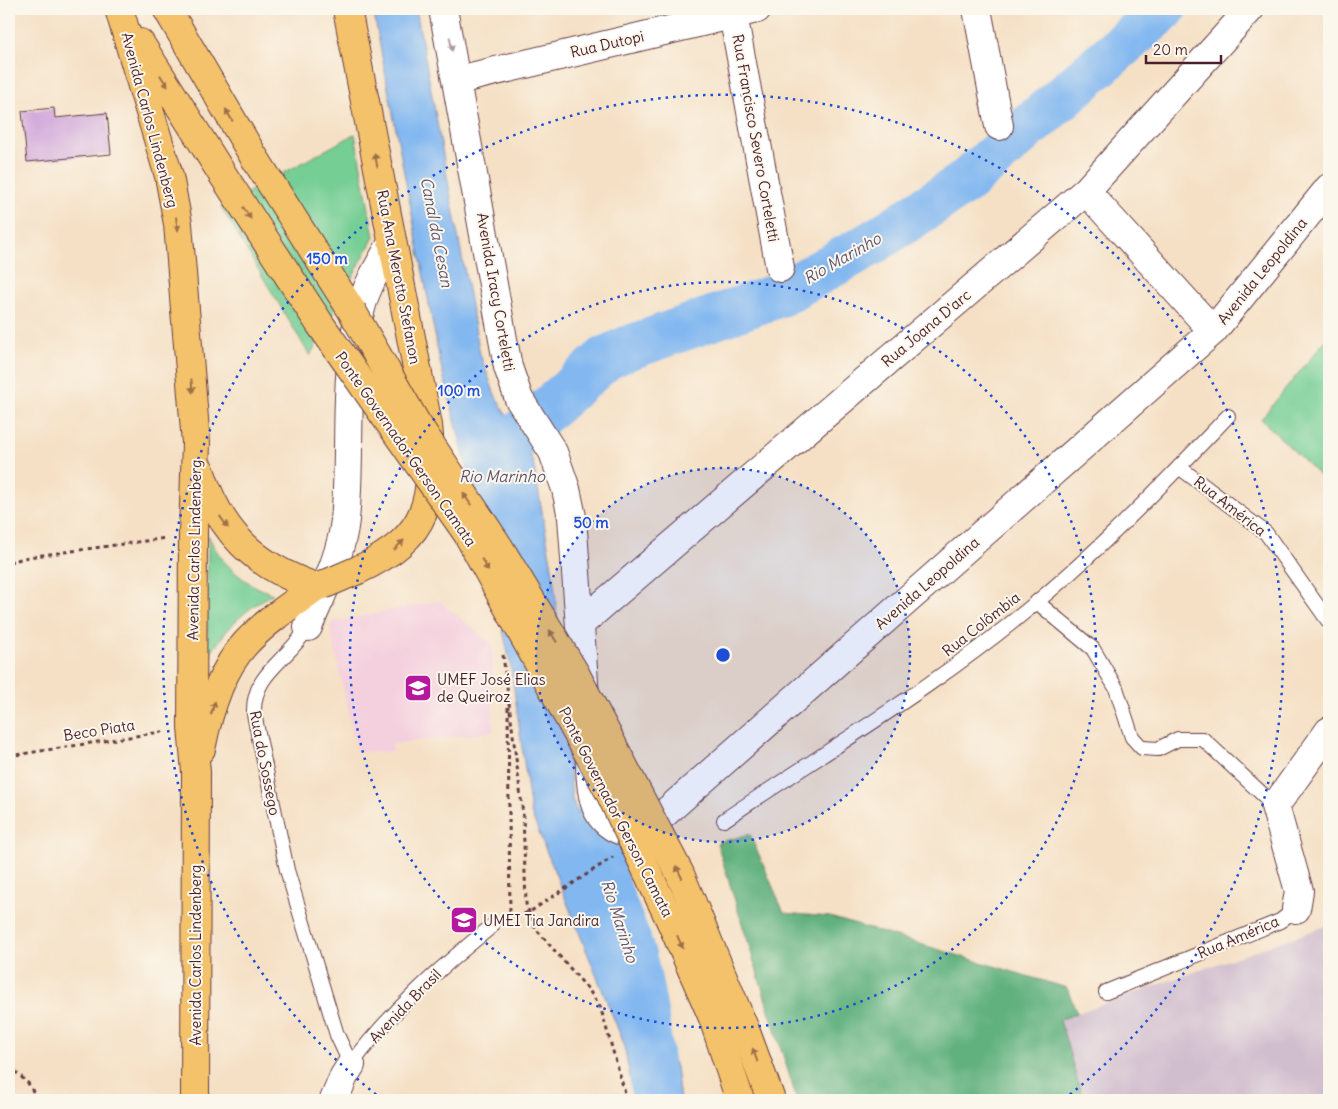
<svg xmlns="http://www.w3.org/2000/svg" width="1338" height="1109" font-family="Delius,sans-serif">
  <rect width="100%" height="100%" fill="#fbf7ec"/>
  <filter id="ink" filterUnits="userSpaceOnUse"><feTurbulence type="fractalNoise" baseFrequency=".02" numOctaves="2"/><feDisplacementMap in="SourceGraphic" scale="10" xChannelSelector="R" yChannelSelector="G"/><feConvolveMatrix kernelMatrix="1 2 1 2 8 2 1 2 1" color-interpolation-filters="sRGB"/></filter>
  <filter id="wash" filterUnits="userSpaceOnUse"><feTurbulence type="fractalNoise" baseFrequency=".0096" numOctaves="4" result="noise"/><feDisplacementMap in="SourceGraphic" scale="20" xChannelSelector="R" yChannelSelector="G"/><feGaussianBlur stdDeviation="1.12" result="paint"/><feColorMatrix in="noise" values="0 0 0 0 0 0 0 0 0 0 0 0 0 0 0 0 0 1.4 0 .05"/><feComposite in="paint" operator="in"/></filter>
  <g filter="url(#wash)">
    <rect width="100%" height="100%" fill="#f5e0c5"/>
    <polygon fill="#f4cfde" points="439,601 492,644 493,732 392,744 393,752 357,752 330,627 333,622"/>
    <polygon fill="#d0bdce" points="1329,925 1329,1100 1083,1100 1060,1019"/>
    <g fill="#75ce94" stroke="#607660">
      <polygon points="355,134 374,237 310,356 221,207"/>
      <polygon points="1329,336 1329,485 1261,419"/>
      <path d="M208 535C222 565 242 583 273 594 243 610 223 631 207 661Z"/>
    </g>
    <polygon fill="#60b17e" stroke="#556854" points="750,834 784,913 830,917 1067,988 1077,1013 1060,1020 1083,1100 797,1100 717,843"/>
    <polygon fill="#82b7f0" stroke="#666b8e" points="373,9 416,9 480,354 495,395 533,461 554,579 572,799 676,1067 680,1100 634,1100 624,1044 531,813 511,667 466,463 440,362"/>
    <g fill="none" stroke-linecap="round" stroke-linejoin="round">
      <g stroke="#82b7f0" stroke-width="45">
        <polyline points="507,445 606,358 628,348 779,295 872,243 964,183 1164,9"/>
        <path d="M600 773C601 804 599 838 603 868 608 896 622 920 631 947 646 998 651 1048 654 1100"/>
      </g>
    </g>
    <g id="blocks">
      <polygon fill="#c99ad7" points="54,108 55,118 107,113 111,154 27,162 22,111"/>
    </g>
  </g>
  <g filter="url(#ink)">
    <use href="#blocks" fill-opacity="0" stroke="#643c42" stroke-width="1"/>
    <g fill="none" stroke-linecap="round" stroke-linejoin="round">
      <g stroke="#643c42" stroke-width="16">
        <g id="service">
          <polyline points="1179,467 1266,533 1329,622"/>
          <polyline points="1037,602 1093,649 1116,688 1132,737 1142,748 1158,749 1178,739 1203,739 1275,806"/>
          <path d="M308 627C288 661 252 673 254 714L287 870 337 1035 351 1065C390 1012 441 967 492 926"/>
          <path d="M724 820C829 749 940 684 1038 601 1106 544 1167 480 1228 416"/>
          <polyline points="1106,992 1280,921 1296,909"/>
        </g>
      </g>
      <g stroke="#643c42" stroke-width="30">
        <g id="minor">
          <polyline points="443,9 508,367 519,399 553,452 566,489 572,517 585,696"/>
          <polyline points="732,9 780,268"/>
          <polyline points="977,9 999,126"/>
          <polyline points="458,80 757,9"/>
          <polyline points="1086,191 1213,331"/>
          <polyline points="580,624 1086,191 1250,9"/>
          <path d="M308 627C322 593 341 557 345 520 352 450 342 376 361 308 367 284 380 264 392 243"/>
          <path d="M589 749C592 791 587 829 640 835L1213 331 1329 188"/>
          <polyline points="1296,909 1299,891 1275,806 1329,731"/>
          <polyline points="334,1100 344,1076 351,1065"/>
        </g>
      </g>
      <g stroke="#643c42" stroke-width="30">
        <g id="primary">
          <polyline points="119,9 169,176 178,224 196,443 193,534 192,727 196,772 195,1100"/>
          <polyline points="167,9 254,157 352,311"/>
          <path d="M347 9 428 425C435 499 431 536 358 570"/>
          <polyline points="140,43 221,172"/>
          <path d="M200 470C220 532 254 566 316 587"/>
          <path d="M201 749C208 714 220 671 245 644 265 622 291 605 316 587L323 585"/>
        </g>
      </g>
      <g stroke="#643c42" stroke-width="3" stroke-dasharray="4 4" stroke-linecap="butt">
        <polyline points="9,562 28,557 167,538"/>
        <polyline points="503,655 523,814 526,904 535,928 588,989 600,1006 627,1100"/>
        <polyline points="508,707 510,916"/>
        <polyline points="9,756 167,731"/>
        <polyline points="509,920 531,911 613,857"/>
        <polyline points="9,1066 28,1083 38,1100"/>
      </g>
      <use href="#service" stroke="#fff" stroke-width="14"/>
      <use href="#minor" stroke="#fff" stroke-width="28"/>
      <use href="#primary" stroke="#f4c26a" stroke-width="28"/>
      <g stroke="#643c42" stroke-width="30" stroke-linecap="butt">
        <g id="primary-bridge">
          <polyline points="221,172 320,324 467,533 610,793 671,922 713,1018 740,1100"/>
          <polyline points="352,311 415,421 499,547 575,673 680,874 746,1032 771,1100"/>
          <polyline points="323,585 358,570"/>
        </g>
      </g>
      <use href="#primary-bridge" stroke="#f4c26a" stroke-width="28"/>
    </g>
    <defs><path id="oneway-solid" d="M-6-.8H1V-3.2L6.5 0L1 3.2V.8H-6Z" transform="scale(1.25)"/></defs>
    <use fill="#ae9aa0" href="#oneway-solid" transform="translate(451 44) rotate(79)"/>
    <g fill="#9f704a">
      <use href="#oneway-solid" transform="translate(164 81) rotate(57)"/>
      <use href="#oneway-solid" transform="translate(229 115) rotate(-120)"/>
      <use href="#oneway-solid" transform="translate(376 160) rotate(-101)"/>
      <use href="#oneway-solid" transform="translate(247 213) rotate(57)"/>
      <use href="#oneway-solid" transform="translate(177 224) rotate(82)"/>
      <use href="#oneway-solid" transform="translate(192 386) rotate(85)"/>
      <use href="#oneway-solid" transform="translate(467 499) rotate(-124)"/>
      <use href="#oneway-solid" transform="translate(224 522) rotate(55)"/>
      <use href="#oneway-solid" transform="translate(399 545) rotate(-45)"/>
      <use href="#oneway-solid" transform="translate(485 565) rotate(61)"/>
      <use href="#oneway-solid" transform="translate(553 636) rotate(-121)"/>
      <use href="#oneway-solid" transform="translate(213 708) rotate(-72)"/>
      <use href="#oneway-solid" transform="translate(679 872) rotate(-116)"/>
      <use href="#oneway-solid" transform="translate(680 942) rotate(67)"/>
      <use href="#oneway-solid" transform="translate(755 1055) rotate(-110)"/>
    </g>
  </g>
  <circle cx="723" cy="655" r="187" fill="#1d4ed8" fill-opacity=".12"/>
  <g fill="none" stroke="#1d4ed8" stroke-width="2.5" stroke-dasharray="2.5 5">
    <circle cx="723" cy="655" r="187"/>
    <circle cx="723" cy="655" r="373"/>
    <path d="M382 1099A560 560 0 1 1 1064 1099"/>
  </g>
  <defs>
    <g id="school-square" transform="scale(1.4375)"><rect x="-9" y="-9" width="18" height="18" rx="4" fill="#b5179e" stroke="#fbf7ec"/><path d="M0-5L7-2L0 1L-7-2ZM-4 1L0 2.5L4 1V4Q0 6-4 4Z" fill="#fff"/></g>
  </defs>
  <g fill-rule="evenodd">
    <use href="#school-square" x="418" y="688"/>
    <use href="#school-square" x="464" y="920"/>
  </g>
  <g text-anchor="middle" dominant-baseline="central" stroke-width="4" stroke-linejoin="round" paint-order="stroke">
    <g font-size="15" fill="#4a1f2b" stroke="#fbf7ec">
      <text transform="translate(607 44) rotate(-13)">Rua Dutopi</text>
      <text transform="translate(150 120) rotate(75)">Avenida Carlos Lindenberg</text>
      <text transform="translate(756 138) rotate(80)">Rua Francisco Severo Corteletti</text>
      <text transform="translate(1262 271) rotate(-51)">Avenida Leopoldina</text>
      <text transform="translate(399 277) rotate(79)">Rua Ana Merotto Stefanon</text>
      <text transform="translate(496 292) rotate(80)">Avenida Iracy Corteletti</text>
      <text transform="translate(926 328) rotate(-40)">Rua Joana D'arc</text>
      <text transform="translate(406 449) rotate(55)">Ponte Governador Gerson Camata</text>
      <text transform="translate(1230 506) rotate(38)">Rua América</text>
      <text transform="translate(194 550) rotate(-89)">Avenida Carlos Lindenberg</text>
      <text transform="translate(927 583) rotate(-41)">Avenida Leopoldina</text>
      <text transform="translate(981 624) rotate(-38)">Rua Colômbia</text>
      <text transform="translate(99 730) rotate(-9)">Beco Piata</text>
      <text transform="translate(265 763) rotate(79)">Rua do Sossego</text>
      <text transform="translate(616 812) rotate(63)">Ponte Governador Gerson Camata</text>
      <text transform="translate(1238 937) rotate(-23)">Rua América</text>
      <text transform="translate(195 955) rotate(-90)">Avenida Carlos Lindenberg</text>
      <text transform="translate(405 1006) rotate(-46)">Avenida Brasil</text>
    </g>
    <g font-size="15" fill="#4a1f2b" stroke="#fbf7ec" text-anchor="start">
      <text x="437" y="679">UMEF José Elias<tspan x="437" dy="17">de Queiroz</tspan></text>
      <text x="483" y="920">UMEI Tia Jandira</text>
    </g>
    <g font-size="16" font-style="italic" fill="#5e5470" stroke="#fbf7ec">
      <text transform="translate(437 232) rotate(79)">Canal da Cesan</text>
      <text transform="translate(842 258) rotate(-30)">Rio Marinho</text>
      <text x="502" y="476">Rio Marinho</text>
      <text transform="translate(620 921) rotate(72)">Rio Marinho</text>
    </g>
  </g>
  <circle cx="723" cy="655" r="8" fill="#1d4ed8" stroke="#fbf7ec" stroke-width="2.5"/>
  <g font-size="15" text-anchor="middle" font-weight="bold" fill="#1d4ed8" stroke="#fbf7ec" stroke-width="4" stroke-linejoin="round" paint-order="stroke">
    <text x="327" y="264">150 m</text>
    <text x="459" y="396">100 m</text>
    <text x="591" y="528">50 m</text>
  </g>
  <rect width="1338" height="1109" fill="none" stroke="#fbf7ec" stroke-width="30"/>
  <path d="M1146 55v8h75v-8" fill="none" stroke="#4a1f2b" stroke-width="2.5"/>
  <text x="1153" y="55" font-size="15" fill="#4a1f2b" stroke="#fbf7ec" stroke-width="4" paint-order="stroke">20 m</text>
</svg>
